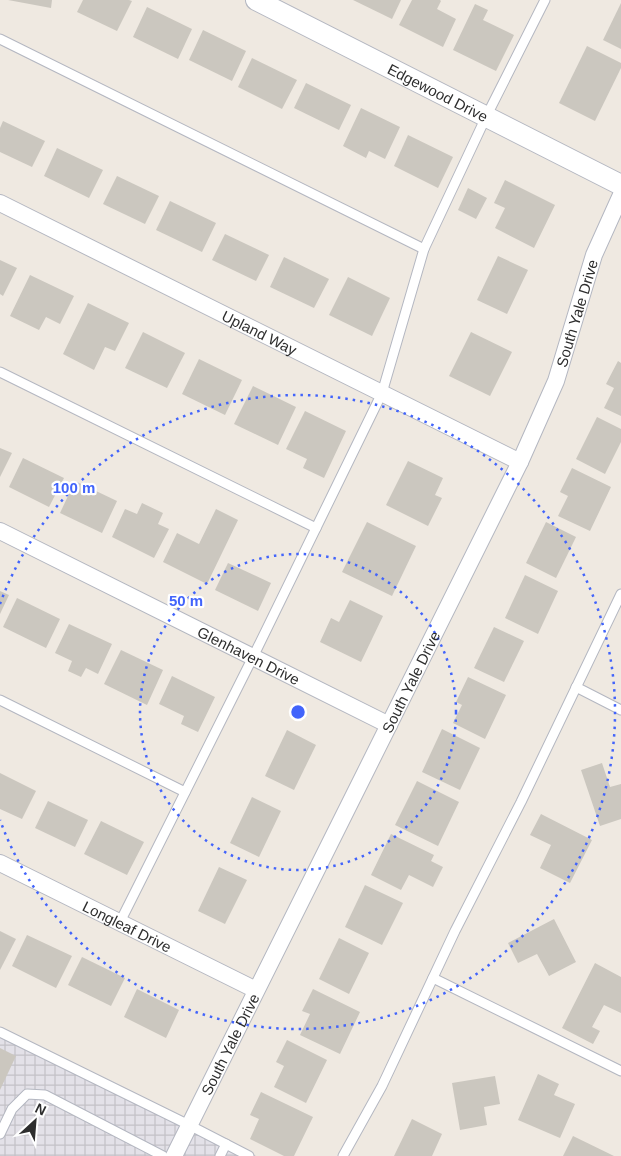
<svg xmlns="http://www.w3.org/2000/svg" width="621" height="1156" font-family="Arial,sans-serif">
  <defs>
    <pattern id="industrial-grid" width="8" height="8" patternUnits="userSpaceOnUse" patternTransform="scale(1.25)"><rect width="8" height="8" fill="#e3e1e8"/><path d="M0 4h8M4 0v8" fill="none" stroke="#c3c1c7"/></pattern>
  </defs>
  <rect width="100%" height="100%" fill="#efe9e1"/>
  <polygon fill="url(#industrial-grid)" points="0,1029 256,1156 0,1156"/>
  <g fill="#cbc7bf">
    <polygon points="8,0 52,0 51,8"/>
    <polygon points="83,0 129,0 132,1 117,31 77,12"/>
    <polygon points="353,0 401,0 392,19"/>
    <polygon points="412,0 440,0 441,1 437,9 456,19 443,47 399,25"/>
    <polygon points="621,3 621,49 603,40"/>
    <polygon points="475,4 488,10 483,20 514,35 496,71 453,50"/>
    <polygon points="147,7 192,29 178,59 133,37"/>
    <polygon points="203,30 246,51 232,81 189,60"/>
    <polygon points="587,46 621,63 621,68 595,121 559,103"/>
    <polygon points="252,58 297,80 282,109 238,87"/>
    <polygon points="306,83 351,105 339,130 294,108"/>
    <polygon points="361,108 400,127 385,159 369,151 366,158 343,146"/>
    <polygon points="3,121 45,141 32,167 0,152 0,128"/>
    <polygon points="408,135 453,157 438,188 394,166"/>
    <polygon points="57,148 103,170 89,198 44,176"/>
    <polygon points="117,176 159,196 145,224 103,204"/>
    <polygon points="505,180 555,205 534,248 495,228 505,208 494,203"/>
    <polygon points="468,188 487,198 476,219 458,210"/>
    <polygon points="170,201 216,223 202,252 156,230"/>
    <polygon points="225,234 269,255 256,281 212,260"/>
    <polygon points="498,256 528,270 507,314 477,300"/>
    <polygon points="284,257 329,279 314,308 270,287"/>
    <polygon points="0,260 17,268 3,296 0,294"/>
    <polygon points="30,275 74,296 60,324 46,317 39,330 10,316"/>
    <polygon points="348,277 390,298 372,336 329,315"/>
    <polygon points="88,303 129,323 115,351 105,347 94,370 63,354"/>
    <polygon points="143,332 185,353 167,388 125,368"/>
    <polygon points="471,332 512,352 490,396 449,376"/>
    <polygon points="199,359 242,380 225,415 182,394"/>
    <polygon points="618,361 621,363 621,416 604,408 614,388 606,384"/>
    <polygon points="253,386 296,407 278,445 234,424"/>
    <polygon points="305,411 346,431 324,478 303,468 307,459 286,449"/>
    <polygon points="597,417 621,429 621,442 605,474 576,459"/>
    <polygon points="0,448 12,453 0,477"/>
    <polygon points="23,458 64,478 49,507 9,487"/>
    <polygon points="408,461 443,478 435,495 442,498 428,526 386,505"/>
    <polygon points="572,468 611,487 590,531 558,516 568,496 560,492"/>
    <polygon points="75,481 117,501 102,533 60,513"/>
    <polygon points="142,503 163,513 158,524 169,529 154,558 112,537 125,509 137,514"/>
    <polygon points="216,509 238,520 207,584 163,562 177,533 199,544"/>
    <polygon points="367,522 416,546 392,596 342,572"/>
    <polygon points="546,522 576,537 556,578 526,563"/>
    <polygon points="228,563 271,583 258,611 215,590"/>
    <polygon points="525,575 558,591 538,634 505,618"/>
    <polygon points="0,591 9,595 0,614"/>
    <polygon points="17,598 60,619 46,648 3,627"/>
    <polygon points="350,600 383,616 361,662 320,642 331,618 339,622"/>
    <polygon points="69,624 112,644 98,674 86,668 81,677 68,671 72,661 55,653"/>
    <polygon points="494,627 524,641 504,682 474,668"/>
    <polygon points="121,650 163,670 147,705 104,684"/>
    <polygon points="172,676 215,697 198,732 181,724 184,716 159,704"/>
    <polygon points="468,677 506,695 485,739 453,723 462,705 456,702"/>
    <polygon points="442,729 480,748 460,790 422,772"/>
    <polygon points="287,730 316,745 294,790 265,776"/>
    <polygon points="602,763 610,787 621,784 621,819 600,826 581,770"/>
    <polygon points="0,773 36,791 22,819 0,809"/>
    <polygon points="417,781 459,802 438,846 395,825"/>
    <polygon points="252,797 281,811 259,857 230,843"/>
    <polygon points="48,801 88,820 75,847 35,828"/>
    <polygon points="541,814 592,840 570,883 540,868 551,845 530,835"/>
    <polygon points="101,821 144,842 127,875 84,854"/>
    <polygon points="391,834 434,855 431,861 443,867 433,887 409,875 401,890 371,875"/>
    <polygon points="219,867 247,880 225,924 198,911"/>
    <polygon points="365,885 403,903 382,945 345,927"/>
    <polygon points="554,919 576,962 549,976 537,954 518,963 508,943"/>
    <polygon points="0,931 16,939 0,970"/>
    <polygon points="27,935 72,956 56,988 12,966"/>
    <polygon points="339,938 369,953 349,994 319,979"/>
    <polygon points="82,957 125,978 111,1006 68,985"/>
    <polygon points="595,963 621,977 621,1013 604,1005 592,1027 600,1031 593,1044 562,1028"/>
    <polygon points="137,989 179,1010 166,1038 124,1017"/>
    <polygon points="313,989 360,1012 340,1054 300,1035 310,1014 302,1011"/>
    <polygon points="287,1040 327,1060 306,1103 274,1087 284,1066 276,1062"/>
    <polygon points="0,1048 16,1056 0,1090"/>
    <polygon points="538,1074 559,1084 554,1095 575,1104 560,1138 518,1120"/>
    <polygon points="495,1076 500,1104 484,1107 487,1125 460,1130 452,1083"/>
    <polygon points="261,1092 313,1117 294,1156 284,1156 250,1139 259,1119 250,1115"/>
    <polygon points="412,1119 442,1134 432,1156 394,1156"/>
    <polygon points="573,1136 614,1156 563,1156"/>
  </g>
  <g fill="none" stroke-linecap="round" stroke-linejoin="round">
    <g stroke="#b4b7c1" stroke-width="11">
      <g id="service">
        <polyline points="0,39 424,249"/>
        <polyline points="0,372 316,528"/>
        <polyline points="576,687 621,710"/>
        <polyline points="0,700 185,792"/>
        <polyline points="120,922 253,657 382,393 424,249 486,117 545,0"/>
        <polyline points="433,978 621,1071"/>
        <polyline points="0,1032 189,1125 249,1156"/>
        <polyline points="0,1134 12,1109 27,1094 45,1095 163,1156"/>
        <polyline points="220,1156 226,1144"/>
        <polyline points="343,1156 382,1086 455,931 521,802 621,594"/>
      </g>
    </g>
    <g stroke="#b4b7c1" stroke-width="18">
      <g id="minor">
        <path id="s1" d="M0 203 520 462"/>
        <path id="s2" d="M0 531 389 725"/>
        <path id="s3" d="M0 863 256 990"/>
        <path id="s4" d="M174 1156 520 462 556 381 594 255 621 195"/>
      </g>
    </g>
    <g stroke="#b4b7c1" stroke-width="22">
      <g id="tertiary">
        <path id="s5" d="M256 0 621 185"/>
      </g>
    </g>
    <use href="#service" stroke="#fff" stroke-width="9"/>
    <use href="#minor" stroke="#fff" stroke-width="16"/>
    <use href="#tertiary" stroke="#fff" stroke-width="20"/>
  </g>
  <g fill="none" stroke="#4264fb" stroke-width="2.5" stroke-dasharray="2.5 5">
    <circle cx="298" cy="712" r="158"/>
    <path d="M0 604A317 317 0 1 1 0 820"/>
  </g>
  <g text-anchor="middle" dominant-baseline="central" stroke-width="4.5" stroke-linejoin="round" paint-order="stroke">
    <g font-size="15" fill="#2e2e2e" stroke="#fff">
      <text stroke="none"><textPath href="#s5" startOffset="204">Edgewood Drive</textPath></text>
      <text stroke="none"><textPath href="#s4" startOffset="935">South Yale Drive</textPath></text>
      <text stroke="none"><textPath href="#s1" startOffset="290">Upland Way</textPath></text>
      <text stroke="none"><textPath href="#s2" startOffset="278">Glenhaven Drive</textPath></text>
      <text stroke="none"><textPath href="#s4" startOffset="530">South Yale Drive</textPath></text>
      <text stroke="none"><textPath href="#s3" startOffset="142">Longleaf Drive</textPath></text>
      <text stroke="none"><textPath href="#s4" startOffset="125">South Yale Drive</textPath></text>
    </g>
  </g>
  <circle cx="298" cy="712" r="8" fill="#4264fb" stroke="#fff" stroke-width="2.5"/>
  <g font-size="15" text-anchor="middle" font-weight="bold" fill="#4264fb" stroke="#fff" stroke-width="4.5" stroke-linejoin="round" paint-order="stroke">
    <text x="74" y="493">100 m</text>
    <text x="186" y="606">50 m</text>
  </g>
  <g transform="translate(35 1121) rotate(26)" stroke="#ffffff" stroke-width="4" paint-order="stroke">
  <path d="M0-4L9 19L0 12L-9 19Z" fill="#2e2e2e"/>
  <text y="-8" font-size="14" font-weight="bold" text-anchor="middle" fill="#2e2e2e">N</text>
  </g>
</svg>
